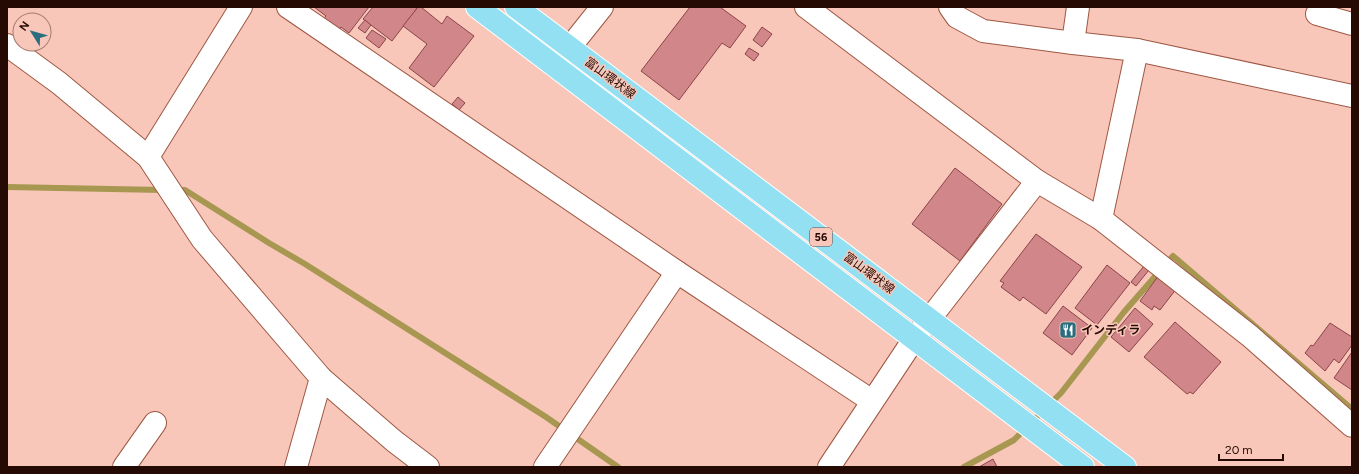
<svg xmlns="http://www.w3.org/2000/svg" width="1359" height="474" font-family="Figtree,'Noto Sans JP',sans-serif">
  <rect width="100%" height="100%" fill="#f8c7b9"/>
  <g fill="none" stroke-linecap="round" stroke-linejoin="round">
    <g stroke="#a79751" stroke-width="6">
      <polyline points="7,187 163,190"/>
      <polyline points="175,190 185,190 269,243 305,264 546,417 618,467"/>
      <polyline points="964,467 1014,440 1061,393 1124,312 1173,256 1352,409"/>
    </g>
  </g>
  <g fill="#d18789" stroke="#8c4449">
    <polygon points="314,7 369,7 349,33 341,27 339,30 324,18 326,16"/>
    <polygon points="373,7 418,7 392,41 363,19"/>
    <polygon points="418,7 421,7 442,24 447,16 474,36 434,87 409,68 427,44 403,26"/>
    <polygon points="690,7 720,7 746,26 730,48 722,43 679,100 641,71"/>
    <polygon points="365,20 371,25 365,33 358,28"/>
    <polygon points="762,27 772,34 762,47 753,40"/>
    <polygon points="372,30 386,39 379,48 366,38"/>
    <polygon points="749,48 759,54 754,61 745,54"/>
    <polygon points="458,97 465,103 459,110 452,104"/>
    <polygon points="955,168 1002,204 960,261 912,224"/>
    <polygon points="1036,234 1082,267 1046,314 1023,297 1020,301 1001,287 1004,283 1000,281"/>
    <polygon points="1107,265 1130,283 1097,325 1075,308"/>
    <polygon points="1144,266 1149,270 1136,286 1131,282"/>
    <polygon points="1159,275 1177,288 1160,310 1154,306 1152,310 1140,301"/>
    <polygon points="1063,306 1092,328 1072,355 1043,333"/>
    <polygon points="1135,308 1153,324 1129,352 1111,337"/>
    <polygon points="1175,322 1221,362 1193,394 1190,392 1187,394 1144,357"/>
    <polygon points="1330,323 1352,337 1352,345 1339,363 1334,359 1325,371 1305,353 1311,345 1313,346"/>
    <polygon points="1352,352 1352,390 1334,378"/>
    <polygon points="993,459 997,467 979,467"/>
  </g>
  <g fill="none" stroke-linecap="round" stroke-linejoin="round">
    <g stroke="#9e5844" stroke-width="24">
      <g id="street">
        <polyline points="288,7 677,272 872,401"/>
        <polyline points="806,7 1037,181 1101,219 1250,336 1352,426"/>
        <polyline points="950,7 957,17 983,31 1073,43 1137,50 1352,96"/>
        <polyline points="1317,14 1352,24"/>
        <polyline points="1073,43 1078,7"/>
        <polyline points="7,45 59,83 148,157 202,239 321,378 394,441 428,467"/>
        <polyline points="555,66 602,7"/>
        <polyline points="148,157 241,7"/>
        <polyline points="1101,219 1137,50"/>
        <polyline points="124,467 155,423"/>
        <polyline points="296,467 321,378"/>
        <polyline points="545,467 677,272"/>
        <polyline points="829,467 914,339 1037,181"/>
      </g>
    </g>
    <g stroke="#fff" stroke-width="24">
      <g id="primary">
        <polyline points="477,7 1083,467"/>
        <polyline points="516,7 1125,467"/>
      </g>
    </g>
    <use href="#street" stroke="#fff" stroke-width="22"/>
    <use href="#primary" stroke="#94e0f3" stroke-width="22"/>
  </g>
  <defs>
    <g id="restaurant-square" transform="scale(0.9)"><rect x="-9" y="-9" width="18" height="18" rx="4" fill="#296d7e" stroke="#f8c7b9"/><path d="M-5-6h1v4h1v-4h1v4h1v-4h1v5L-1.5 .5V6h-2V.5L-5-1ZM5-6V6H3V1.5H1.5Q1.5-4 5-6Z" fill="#fff"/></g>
  </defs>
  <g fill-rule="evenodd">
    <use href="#restaurant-square" x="1068" y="330"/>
  </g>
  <g text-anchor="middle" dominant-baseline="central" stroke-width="3" stroke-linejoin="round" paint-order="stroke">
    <rect fill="#f8c7b9" stroke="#64433a" stroke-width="1" x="810" y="228" width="22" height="18" rx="3"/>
    <g font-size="11" font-weight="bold" fill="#250a04">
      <text x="821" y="237">56</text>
    </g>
    <g font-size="12" fill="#250a04" stroke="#f8c7b9">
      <text transform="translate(610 78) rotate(37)">富山環状線</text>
      <text transform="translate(869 273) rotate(37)">富山環状線</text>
    </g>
    <g font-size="12" font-weight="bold" fill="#250a04" stroke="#f8c7b9" text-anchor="start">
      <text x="1081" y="330">インディラ</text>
    </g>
  </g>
  <rect width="1359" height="474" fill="none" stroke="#250a04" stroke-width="16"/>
  <g transform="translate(32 32) rotate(307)"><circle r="19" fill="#f8c7b9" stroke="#a47b71"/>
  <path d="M0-3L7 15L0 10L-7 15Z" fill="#296d7e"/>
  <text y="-6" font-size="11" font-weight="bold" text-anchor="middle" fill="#250a04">N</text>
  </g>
  <path d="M1219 454v6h64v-6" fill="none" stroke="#250a04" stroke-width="2"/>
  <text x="1225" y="454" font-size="12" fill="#250a04" stroke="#f8c7b9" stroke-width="3" paint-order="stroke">20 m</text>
</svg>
